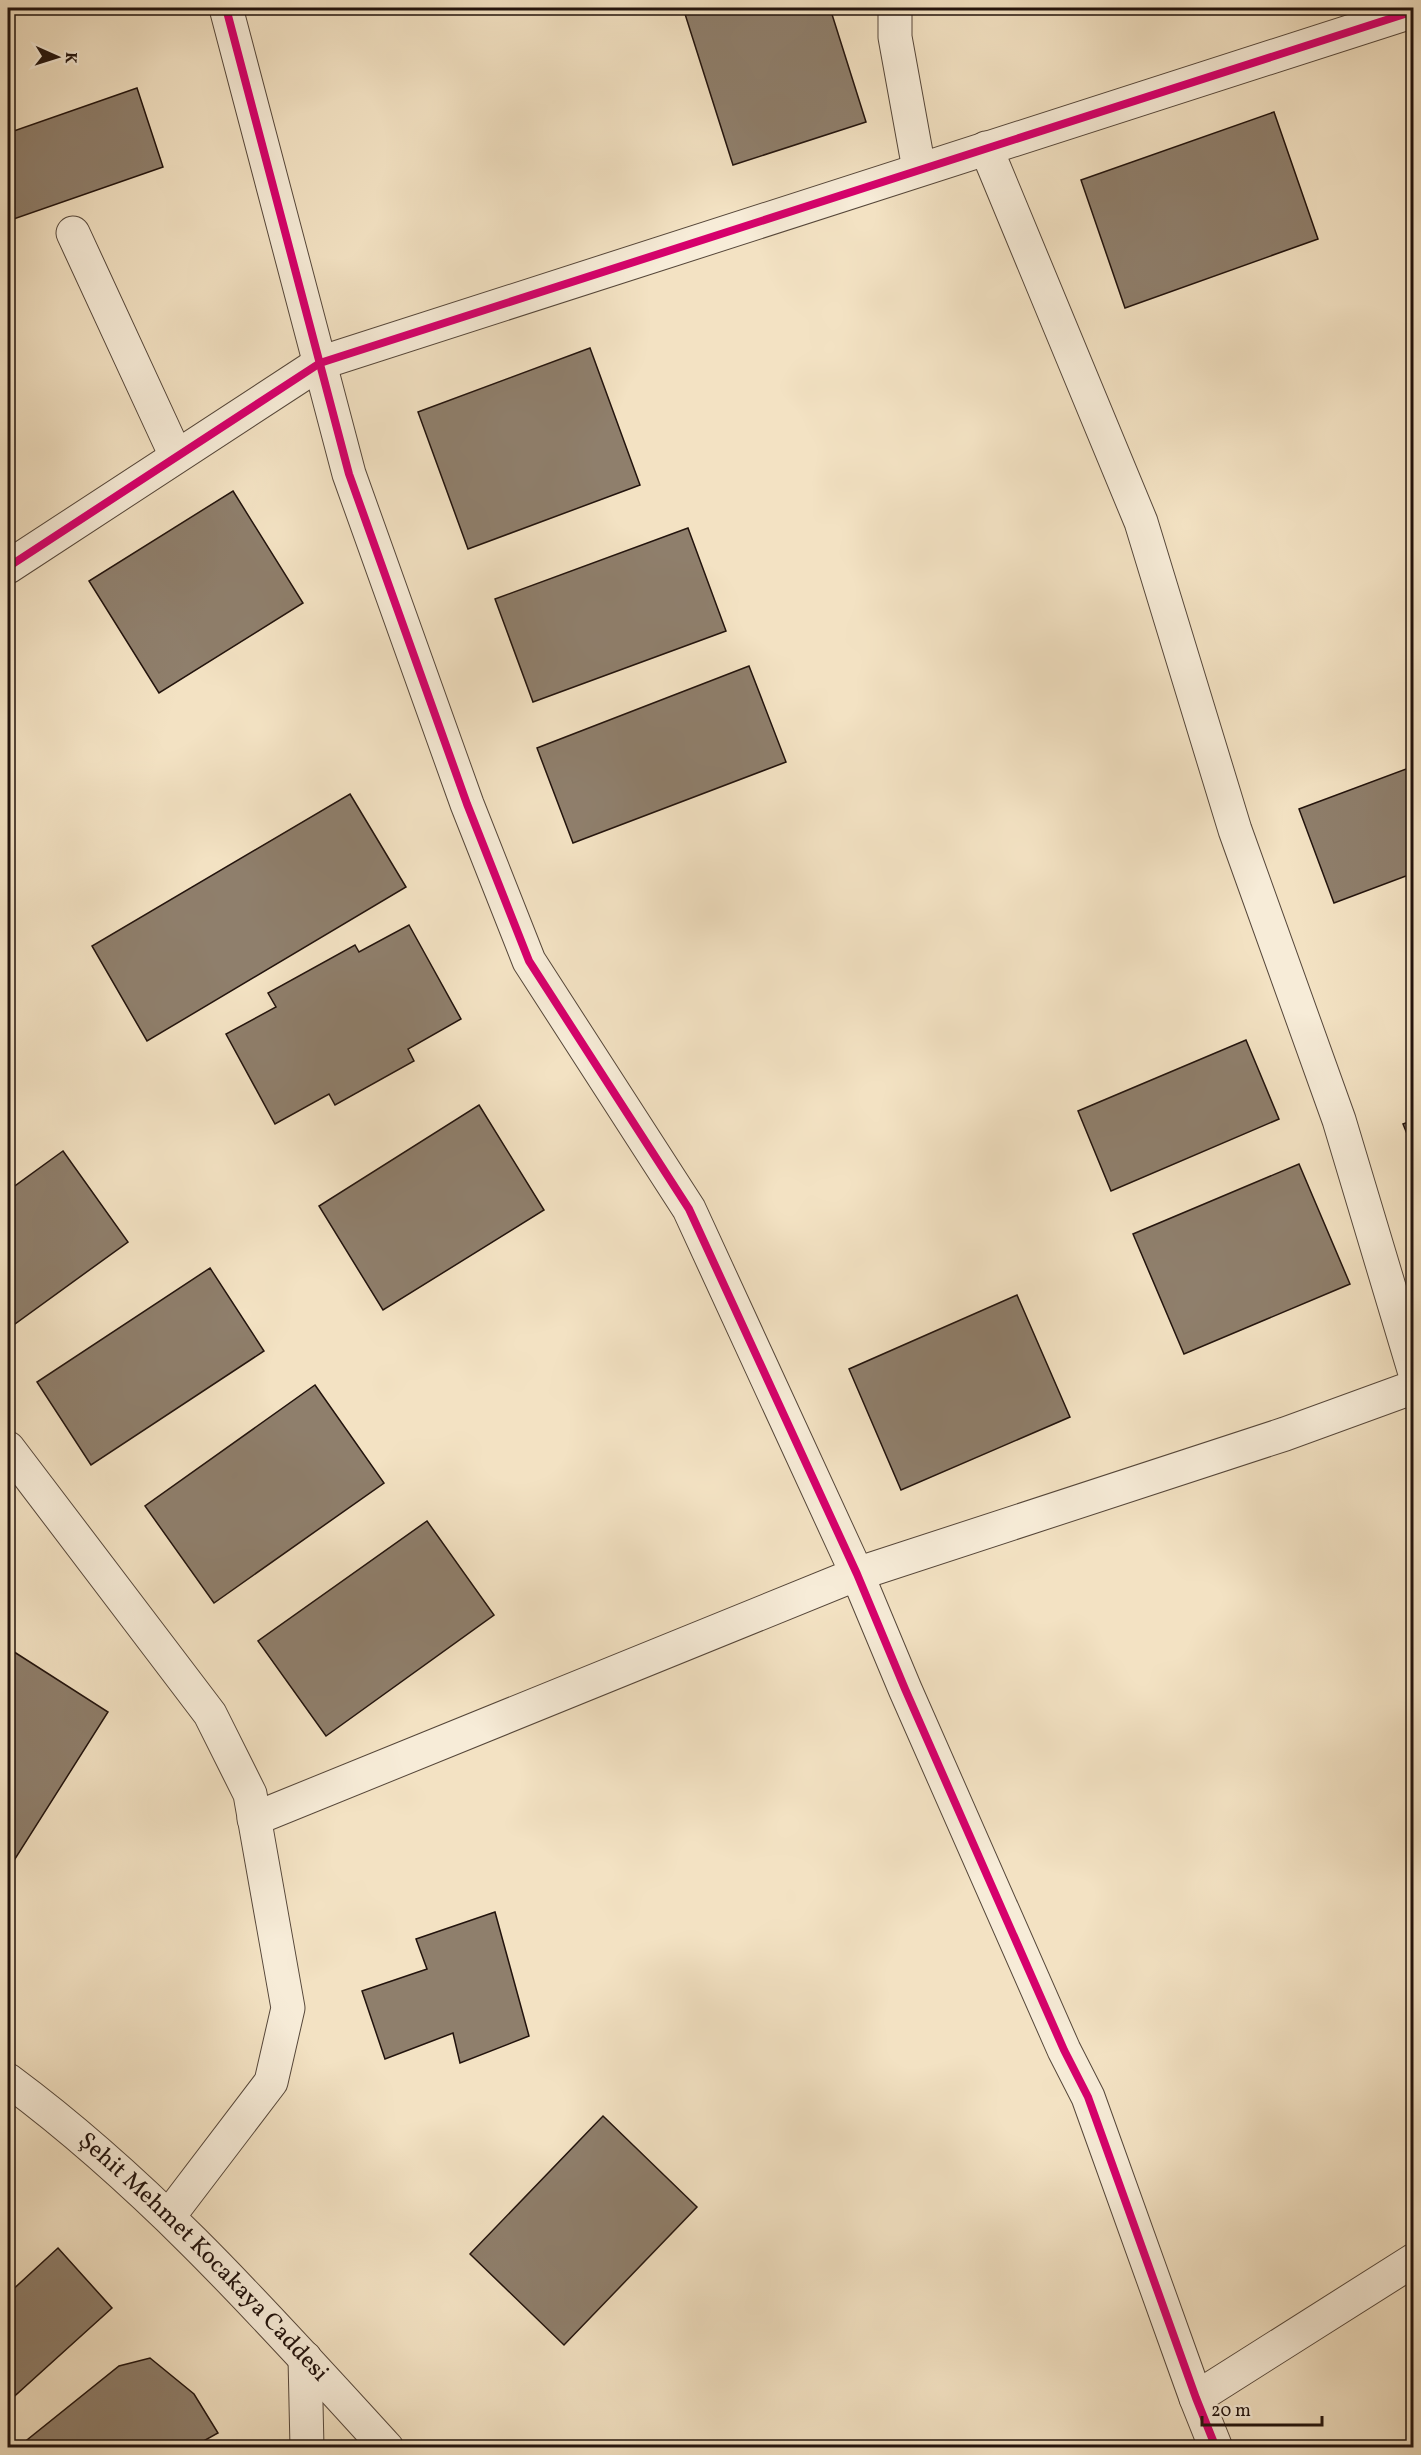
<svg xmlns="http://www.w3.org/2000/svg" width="1421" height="2455" font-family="Vollkorn,serif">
  <rect width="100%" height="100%" fill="#f3e2c3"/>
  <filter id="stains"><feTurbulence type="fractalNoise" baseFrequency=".00333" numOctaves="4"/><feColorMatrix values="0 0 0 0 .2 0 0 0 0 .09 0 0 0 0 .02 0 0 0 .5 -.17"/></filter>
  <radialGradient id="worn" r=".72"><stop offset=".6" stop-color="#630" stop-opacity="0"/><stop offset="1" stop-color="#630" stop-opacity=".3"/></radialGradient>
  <g fill="#8f7f6c" stroke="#22130d" stroke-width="1.5">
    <polygon points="705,8 830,8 866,122 733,165 685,14"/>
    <polygon points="137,88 163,167 8,221 8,133"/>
    <polygon points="1274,112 1318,239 1125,308 1081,180"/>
    <polygon points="590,348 640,485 468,549 418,412"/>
    <polygon points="233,491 303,603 159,693 89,581"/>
    <polygon points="688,528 726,631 533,702 495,599"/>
    <polygon points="749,666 786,762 573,843 537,748"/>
    <polygon points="1414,766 1414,873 1334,903 1299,809"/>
    <polygon points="350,794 406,887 147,1041 92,946"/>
    <polygon points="409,925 461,1019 408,1049 414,1061 335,1105 329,1094 275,1124 226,1034 276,1007 268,993 355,945 359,952"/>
    <polygon points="1246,1040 1279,1119 1111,1191 1078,1111"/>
    <polygon points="479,1105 544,1210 383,1310 319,1206"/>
    <polygon points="1414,1120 1414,1151 1403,1124"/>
    <polygon points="63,1151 128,1242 8,1329 8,1191"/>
    <polygon points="1299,1164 1350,1284 1184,1354 1133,1234"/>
    <polygon points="210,1268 264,1351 91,1465 37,1382"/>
    <polygon points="1017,1295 1070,1417 901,1490 849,1369"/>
    <polygon points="315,1385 384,1483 214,1603 145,1506"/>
    <polygon points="427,1521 494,1615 326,1736 258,1641"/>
    <polygon points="8,1648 108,1712 8,1870"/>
    <polygon points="495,1912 529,2036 460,2063 453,2033 385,2059 362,1991 427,1969 416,1939"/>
    <polygon points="603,2116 697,2207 564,2345 470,2254"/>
    <polygon points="58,2248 112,2308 8,2402 8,2294"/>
    <polygon points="150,2358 194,2394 218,2433 191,2448 17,2448 119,2366"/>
  </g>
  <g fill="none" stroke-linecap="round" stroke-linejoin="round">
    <g stroke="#56473a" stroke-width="35">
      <g id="minor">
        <polyline points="226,8 349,474 467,804 529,961 689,1209 857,1574 905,1689 1064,2050 1088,2097 1196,2398 1216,2448"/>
        <polyline points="895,8 895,37 919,169"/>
        <polyline points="986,148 1141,522 1235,830 1339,1120 1414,1370"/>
        <polyline points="73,233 176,456"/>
        <polyline points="8,567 320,363"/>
        <polyline points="8,1448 210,1714 250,1794 288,2008 271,2082 169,2216"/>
        <polyline points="254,1819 857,1574 1285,1434 1414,1387"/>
        <polyline points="305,2358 307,2448"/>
      </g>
    </g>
    <g stroke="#56473a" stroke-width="35">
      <g id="tertiary">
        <polyline points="320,363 1414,11"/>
        <path id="s1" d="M8 2080C150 2185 268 2318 387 2448"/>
        <polyline points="1196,2398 1414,2260"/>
      </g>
    </g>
    <use href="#minor" stroke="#f7ecd8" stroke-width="33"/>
    <use href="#tertiary" stroke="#f7ecd8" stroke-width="33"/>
    <g stroke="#f7ecd8" stroke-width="11">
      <g id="cycleway">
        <polyline points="226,8 349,474 467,804 529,961 689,1209 857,1574 905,1689 1064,2050 1088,2097 1196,2398 1216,2448"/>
        <polyline points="8,567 320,363 1414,11"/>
      </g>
    </g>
    <use href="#cycleway" stroke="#d6006c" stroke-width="8"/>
  </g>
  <g text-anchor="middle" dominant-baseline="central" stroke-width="5" stroke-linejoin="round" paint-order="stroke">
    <g font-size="24" fill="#22130d" stroke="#f7ecd8">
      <text stroke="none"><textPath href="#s1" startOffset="264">Şehit Mehmet Kocakaya Caddesi</textPath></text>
    </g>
  </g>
  <rect width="1421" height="2455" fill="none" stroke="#f3e2c3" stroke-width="30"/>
  <rect x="9" y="9" width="1403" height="2437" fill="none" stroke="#22130d" stroke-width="3"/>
  <rect x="15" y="15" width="1391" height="2425" fill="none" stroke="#22130d" stroke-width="1.5"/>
  <g transform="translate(57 57) rotate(93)" stroke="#f7ecd8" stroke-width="4.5" paint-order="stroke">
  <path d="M0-4.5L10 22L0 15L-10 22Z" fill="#22130d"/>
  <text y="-9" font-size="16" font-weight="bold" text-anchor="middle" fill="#22130d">K</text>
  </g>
  <path d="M1202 2416v9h120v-9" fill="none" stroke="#22130d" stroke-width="3"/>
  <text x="1211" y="2416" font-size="18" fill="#22130d" stroke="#f7ecd8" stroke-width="4.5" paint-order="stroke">20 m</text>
  <rect width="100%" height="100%" filter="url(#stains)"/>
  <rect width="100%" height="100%" fill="url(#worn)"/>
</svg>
